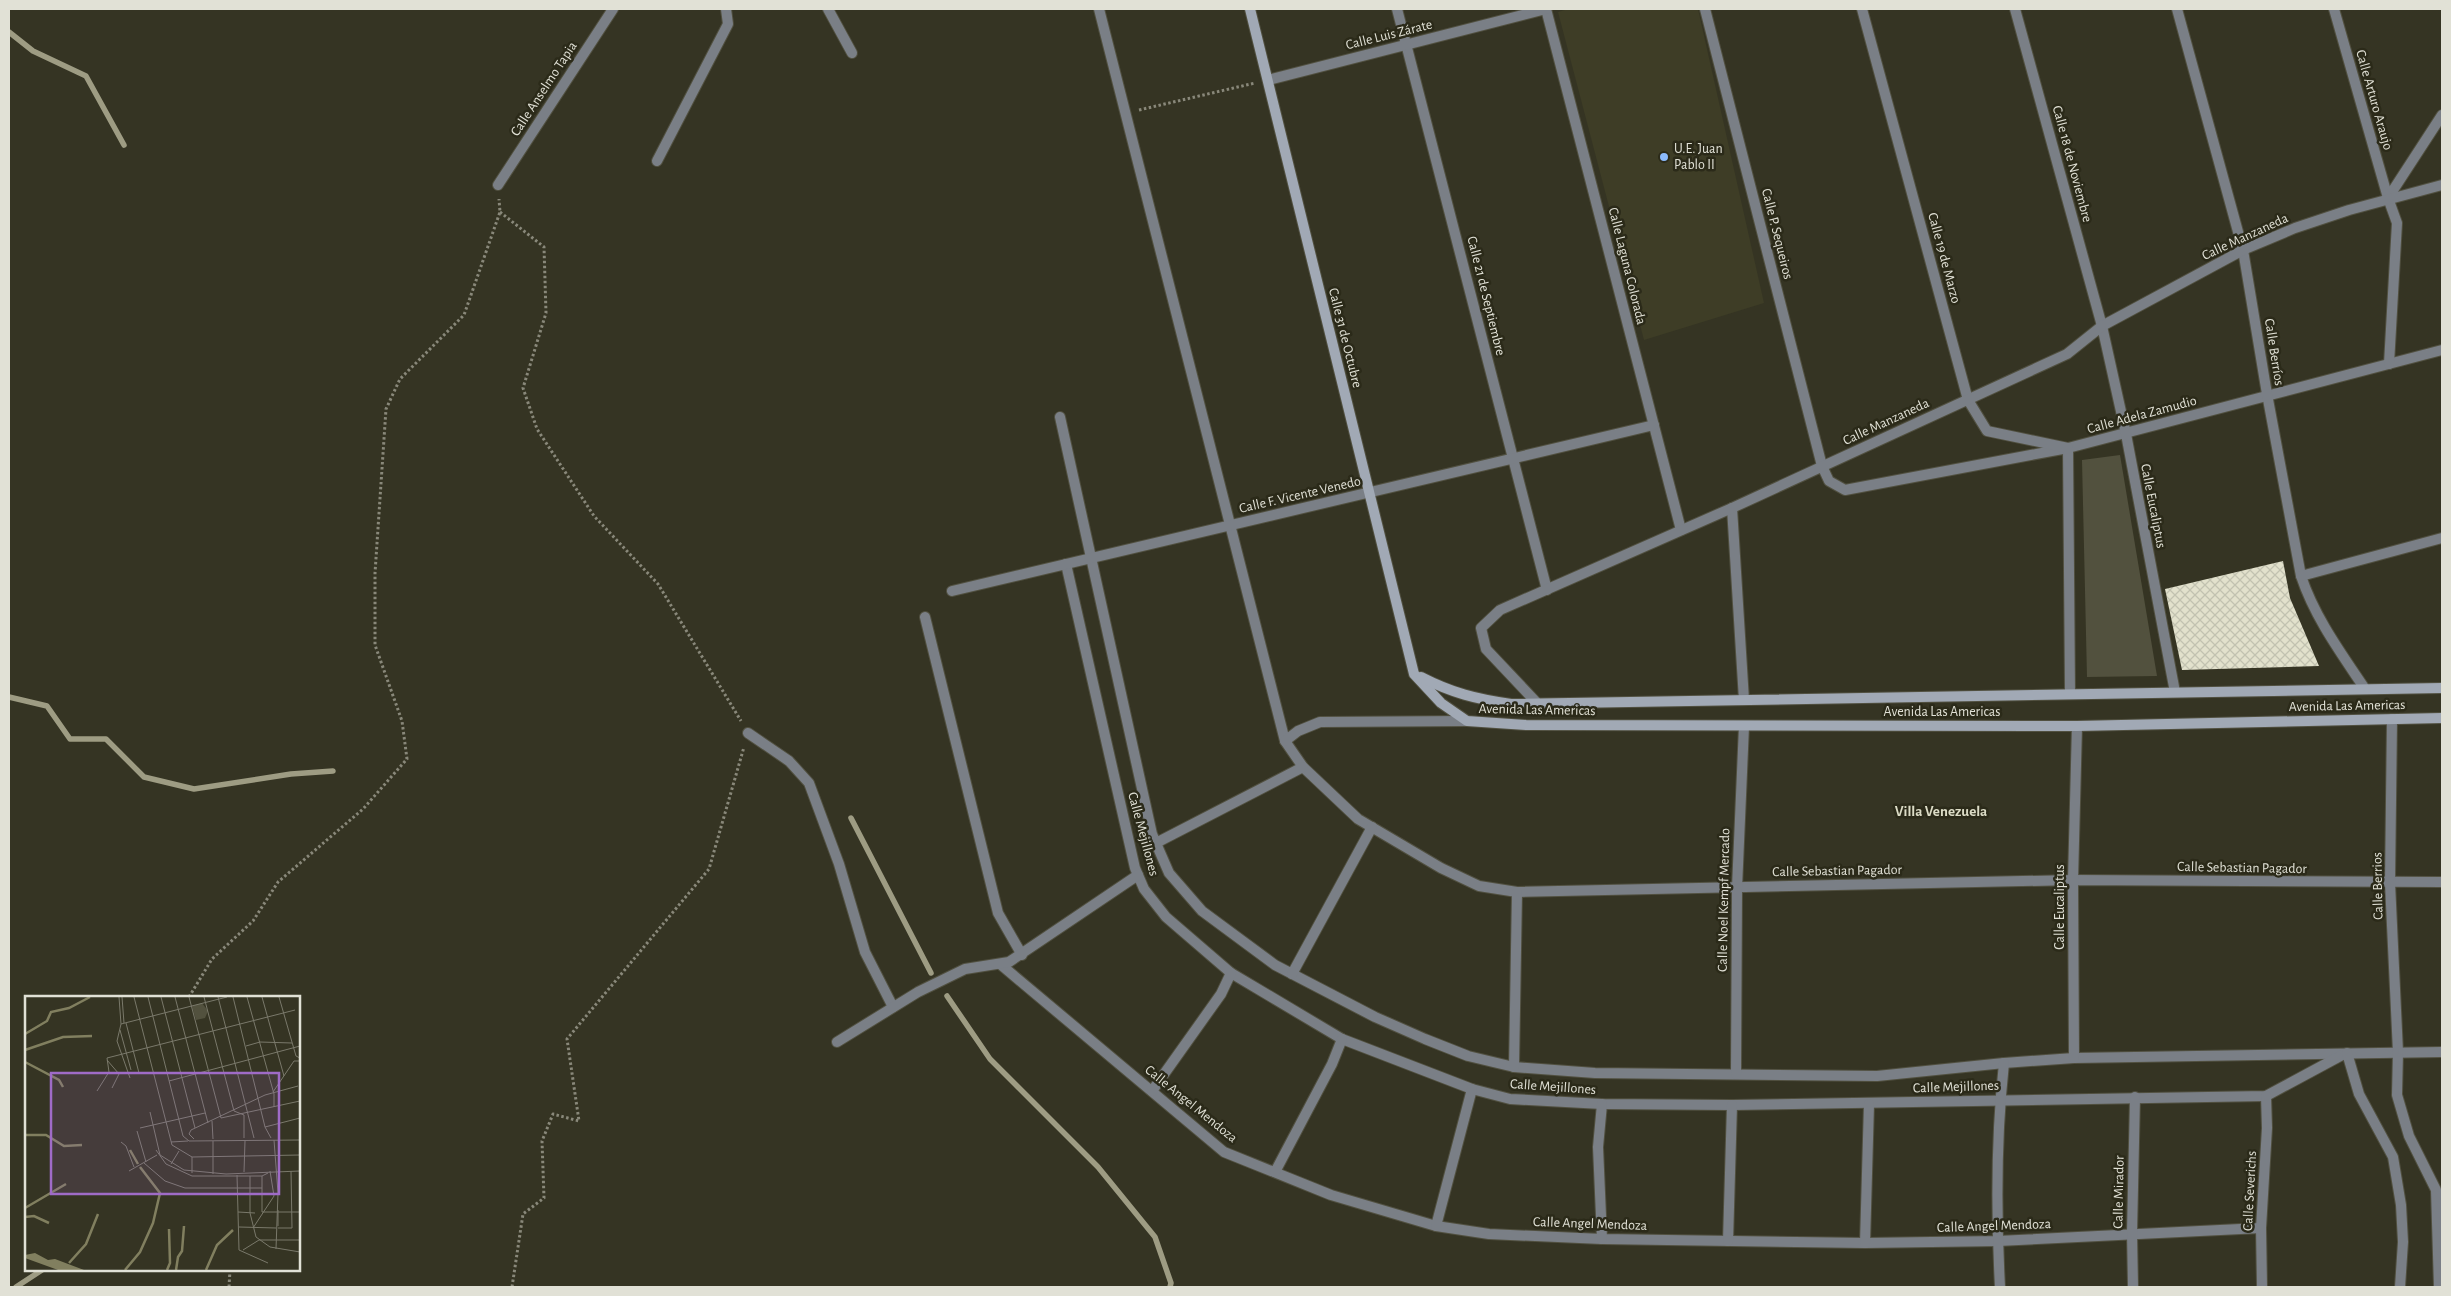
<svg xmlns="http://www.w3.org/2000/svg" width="2451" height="1296" font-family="'Alegreya Sans',sans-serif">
  <defs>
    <pattern id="building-cross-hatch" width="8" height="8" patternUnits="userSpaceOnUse" patternTransform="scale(1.25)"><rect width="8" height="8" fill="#e2e1cc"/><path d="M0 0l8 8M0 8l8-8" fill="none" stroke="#c2c2b0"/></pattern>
  </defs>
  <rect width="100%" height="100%" fill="#353423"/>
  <polygon fill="#3e3d26" points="1568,9 1698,9 1764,303 1644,340 1558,12"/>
  <polygon fill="#52513e" points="2120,455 2157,676 2087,677 2082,460"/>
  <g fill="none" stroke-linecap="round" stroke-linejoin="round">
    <g stroke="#9e9c83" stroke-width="5.5">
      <polyline points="9,32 33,51 86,76 124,145"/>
      <polyline points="9,697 47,706 70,739 106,739 144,777 194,789 291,774 333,771"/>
      <polyline points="851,818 931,973"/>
      <polyline points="947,996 990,1059 1098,1167 1155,1237 1171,1283 1170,1287"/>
      <polyline points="16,1287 42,1270"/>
    </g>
  </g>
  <polygon fill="url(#building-cross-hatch)" points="2283,561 2290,598 2319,666 2182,670 2165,589"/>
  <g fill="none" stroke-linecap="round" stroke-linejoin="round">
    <g stroke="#515040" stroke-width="12">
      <g id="street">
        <polyline points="828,9 852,53"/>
        <polyline points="1099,9 1285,741 1303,767 1358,819 1441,868 1479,886 1517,892 2073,880 2442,882"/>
        <polyline points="1397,9 1547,590"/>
        <polyline points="1546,9 1681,530"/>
        <polyline points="1705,9 1822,466 1829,481 1845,490 2068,448 2442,350"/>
        <polyline points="1862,9 1968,400 1987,431 2068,448 2070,694"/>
        <polyline points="2015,9 2102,326 2126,434 2175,692"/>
        <path d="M2177 9 2243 250 2267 394 2301 576C2315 618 2341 653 2365 689"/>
        <polyline points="2334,9 2388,198 2397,223 2389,364"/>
        <polyline points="1268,80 1546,9"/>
        <polyline points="657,161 728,24 726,9"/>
        <polyline points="498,185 613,9"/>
        <polyline points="2388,198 2442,115"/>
        <polyline points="1060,417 1152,834 1169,873 1202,911 1275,965 1375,1017 1425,1039 1468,1056 1514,1067 1595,1073 1877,1076 2004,1063 2074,1058 2442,1052"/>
        <polyline points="1732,508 1744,700"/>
        <polyline points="1066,564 1135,868 1144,889 1166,917 1231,973 1342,1039 1472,1089 1510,1099 1602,1104 1732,1105 2266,1096 2344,1054"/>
        <polyline points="2301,576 2442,538"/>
        <polyline points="952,591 1654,425"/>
        <polyline points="925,617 998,913 1022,955"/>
        <polyline points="1537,703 1486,649 1481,628 1500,610 1732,508 2067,354 2102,326 2243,250 2295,228 2349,210 2442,185"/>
        <polyline points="2392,719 2390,883 2398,1052 2397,1095 2409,1136 2436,1190 2439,1287"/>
        <polyline points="748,733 789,761 809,783 839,864 865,952 893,1007"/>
        <polyline points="1285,741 1298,731 1320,722 1467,721"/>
        <polyline points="1156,843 1303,767"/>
        <polyline points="1000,964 1224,1152 1331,1195 1436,1226 1489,1234 1602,1239 1865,1243 1998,1241 2261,1228"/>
        <polyline points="1292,974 1372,827"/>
        <polyline points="837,1042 918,992 965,969 1009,962 1138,875"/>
        <polyline points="2347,1053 2359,1094 2393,1157 2401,1205 2403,1242 2400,1287"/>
        <polyline points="2074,1058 2073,880 2077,726"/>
        <polyline points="1514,1067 1517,892"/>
        <polyline points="1736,1074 1737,888 1744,726"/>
        <polyline points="1152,1091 1221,994 1231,973"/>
        <polyline points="1275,1172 1332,1064 1342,1039"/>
        <polyline points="1436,1226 1472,1089"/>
        <polyline points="1602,1239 1598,1147 1602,1104"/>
        <polyline points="1728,1241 1732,1105"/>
        <polyline points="1865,1243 1869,1104"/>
        <path d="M2000 1287C1996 1213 1996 1137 2004 1063"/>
        <polyline points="2133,1287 2132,1233 2135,1097"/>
        <polyline points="2262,1287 2261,1228 2267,1128 2266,1096"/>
      </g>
    </g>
    <g stroke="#515040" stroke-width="12">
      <g id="secondary">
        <polyline points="1250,9 1414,674 1441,703 1467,721 1526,725 2077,726 2442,718"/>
        <path d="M1421 677C1452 693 1476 699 1511 704L2442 688"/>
      </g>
    </g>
    <g stroke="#89887a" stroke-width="3" stroke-dasharray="2.5 2.5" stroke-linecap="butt">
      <polyline points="1139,110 1255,83"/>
      <polyline points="500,212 544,247 546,313 523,388 537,429 594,516 658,584 741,721"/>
      <polyline points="189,997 212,959 253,921 278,882 363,809 407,759 402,721 375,645 375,573 386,409 400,379 464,315 500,212 499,199"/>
      <polyline points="229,1287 230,1270"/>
      <polyline points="512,1287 523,1214 544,1198 542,1141 553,1114 579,1121 567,1039 709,869 744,747"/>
    </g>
    <use href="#street" stroke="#7a7f86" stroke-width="10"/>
    <use href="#secondary" stroke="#a1a9b5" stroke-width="10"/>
  </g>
  <circle fill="#8bbafc" stroke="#2b2a19" stroke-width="2" cx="1664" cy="157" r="5"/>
  <g text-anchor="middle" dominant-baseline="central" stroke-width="5" stroke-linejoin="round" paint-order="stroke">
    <g font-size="14" fill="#e1e1d6" stroke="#2b2a19">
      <text transform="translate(1389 35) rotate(-14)">Calle Luis Zárate</text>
      <text transform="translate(544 89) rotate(-57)">Calle Anselmo Tapia</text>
      <text transform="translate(2374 100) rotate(74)">Calle Arturo Araujo</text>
      <text transform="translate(2072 164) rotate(75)">Calle 18 de Noviembre</text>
      <text transform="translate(1777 234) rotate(76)">Calle P. Sequeiros</text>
      <text transform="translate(2245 237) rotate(-25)">Calle Manzaneda</text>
      <text transform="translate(1944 258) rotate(75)">Calle 19 de Marzo</text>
      <text transform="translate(1627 266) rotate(76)">Calle Laguna Colorada</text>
      <text transform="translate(1486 296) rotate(76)">Calle 21 de Septiembre</text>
      <text transform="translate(1345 338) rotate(76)">Calle 31 de Octubre</text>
      <text transform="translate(2274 352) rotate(81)">Calle Berríos</text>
      <text transform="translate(2142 415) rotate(-15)">Calle Adela Zamudio</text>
      <text transform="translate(1886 422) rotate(-25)">Calle Manzaneda</text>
      <text transform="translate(1300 495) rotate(-13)">Calle F. Vicente Venedo</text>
      <text transform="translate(2153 506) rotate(79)">Calle Eucaliptus</text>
      <text transform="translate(2347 706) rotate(-1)">Avenida Las Americas</text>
      <text transform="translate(1537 710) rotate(1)">Avenida Las Americas</text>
      <text x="1942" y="712">Avenida Las Americas</text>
      <text transform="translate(1143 834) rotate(75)">Calle Mejillones</text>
      <text transform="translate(2242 868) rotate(1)">Calle Sebastian Pagador</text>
      <text transform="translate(1837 871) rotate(-1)">Calle Sebastian Pagador</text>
      <text transform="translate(2378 886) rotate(-91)">Calle Berrios</text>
      <text transform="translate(1724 900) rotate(-89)">Calle Noel Kempf Mercado</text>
      <text transform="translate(2060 907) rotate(-90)">Calle Eucaliptus</text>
      <text transform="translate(1553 1087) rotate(4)">Calle Mejillones</text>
      <text transform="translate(1956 1087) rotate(-2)">Calle Mejillones</text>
      <text transform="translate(1191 1104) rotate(39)">Calle Angel Mendoza</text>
      <text transform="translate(2250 1191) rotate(-87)">Calle Severichs</text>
      <text transform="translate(2119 1192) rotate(-89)">Calle Mirador</text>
      <text transform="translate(1590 1224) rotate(2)">Calle Angel Mendoza</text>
      <text transform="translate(1994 1226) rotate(-2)">Calle Angel Mendoza</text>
    </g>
    <g font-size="14" fill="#e1e1d6" stroke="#2b2a19" text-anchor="start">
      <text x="1674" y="149">U.E. Juan<tspan x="1674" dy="16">Pablo II</tspan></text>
    </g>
    <g font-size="15" font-weight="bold" fill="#dcdcc6" stroke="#2b2a19">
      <text x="1941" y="811">Villa Venezuela</text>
    </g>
  </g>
  <g transform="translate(25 996)">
    <rect width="275" height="275" fill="#353423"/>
    <path d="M177 7 183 15 180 22 171 24 167 10Z" fill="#52513e"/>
    <path d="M10 257 23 264 30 263 59 274H33L0 262V259Z" fill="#817f5f"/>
    <path fill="none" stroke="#817f5f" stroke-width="2.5" d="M0 38 22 25 26 16 44 12 65 1M0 54 38 41 67 40M0 66 34 84 38 91M0 139H21L39 150 57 149M105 154 113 168M0 212 41 188M0 221 9 220 24 227M44 267 61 248 73 218M100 274 115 256 128 227 135 197 115 171M142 274 145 267 144 233M151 274 153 261 157 255 159 230M181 274 192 249 208 234"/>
    <path fill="none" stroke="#7a796b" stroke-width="1" d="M94 1 96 28M97 1 99 27M109 1 147 149 167 161 275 159M123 1 158 140M136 1 170 132M150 1 183 127M164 1 196 122 275 105M179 1 209 115 219 119V142M193 1 229 142M208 1 240 131 246 142M222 1 249 98V111M237 1 259 80M254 1 271 60 275 62M101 27 114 77M95 34 106 74M221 50 235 46 267 47M82 64 94 78 87 92M105 82 92 45 96 28 202 1M144 85 275 50M72 95 84 76 82 62 270 14M248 96 269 65H275M125 116 135 159 159 174 201 178 275 175M187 125 188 143M240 131 275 122M115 132 180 117M112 135 121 166M158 140 164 145 275 144M169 143 164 138 166 134 240 99 273 90M249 144 253 197 251 253M96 146 101 150 109 171M146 146 163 145M131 154 141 168 167 180H237L243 177M119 167 140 185 160 192H237M146 168 154 155M104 175 132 159M219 176 220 145M167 177V161M188 178V145M212 179 214 254 243 267M225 180V217L231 241 245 251 275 256M237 180V216H275M253 214V230M213 216 230 217M214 231 251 232M228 232 249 200 245 175M253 232H267L266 175M218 254 234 244H275"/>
    <path fill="#9f6bc7" fill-opacity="0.15" stroke="#9f6bc7" stroke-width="2.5" d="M26 77H254V198H26Z"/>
    <rect width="275" height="275" fill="none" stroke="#e1e1d6" stroke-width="2.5"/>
  </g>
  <rect width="2451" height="1296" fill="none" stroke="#e1e1d6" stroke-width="20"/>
</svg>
